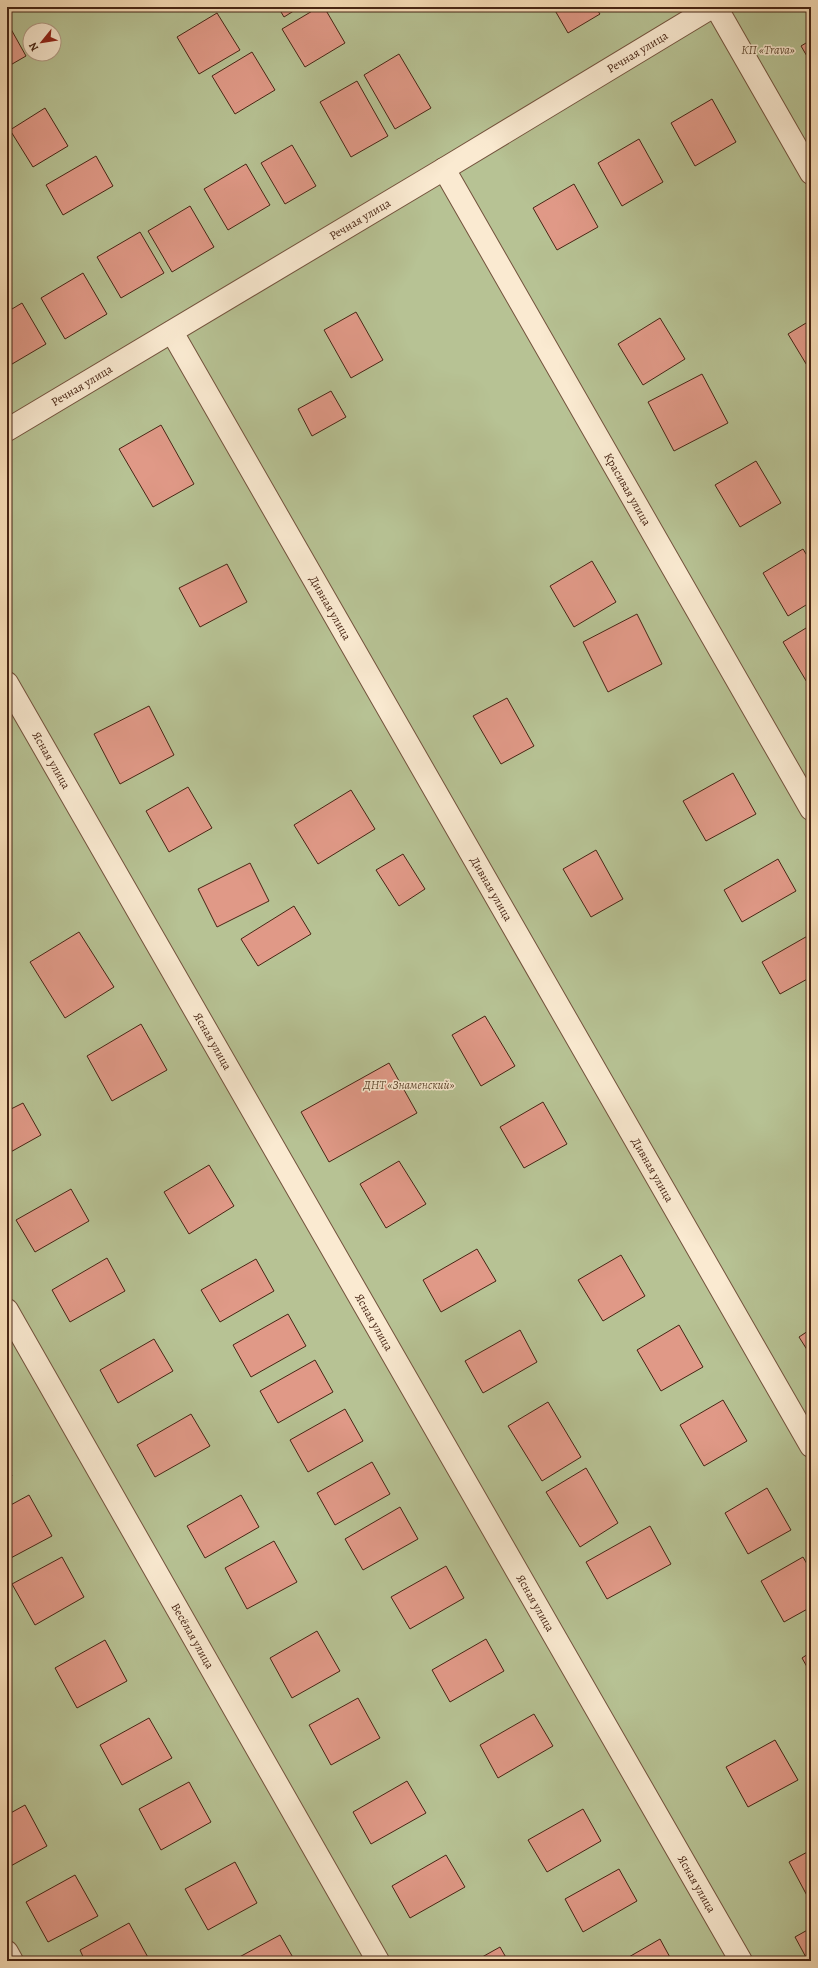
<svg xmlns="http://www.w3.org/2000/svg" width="818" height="1968" font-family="Alegreya,serif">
  <rect width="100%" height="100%" fill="#f8deb8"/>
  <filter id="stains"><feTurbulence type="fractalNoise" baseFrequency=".005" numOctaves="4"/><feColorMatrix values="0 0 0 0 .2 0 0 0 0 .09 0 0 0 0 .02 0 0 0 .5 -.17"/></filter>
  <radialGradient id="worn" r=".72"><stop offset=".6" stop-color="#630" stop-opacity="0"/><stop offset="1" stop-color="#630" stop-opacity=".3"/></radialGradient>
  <path fill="#b7c294" stroke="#7f7454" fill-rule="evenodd" d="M7 7H811V1961H7ZM30 30H54V54H30Z"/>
  <g fill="#e09987" stroke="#472514">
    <polygon points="278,7 300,7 284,17"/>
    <polygon points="319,7 324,7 345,43 305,67 282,29"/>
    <polygon points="553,7 595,7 600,14 568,33"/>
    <polygon points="217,13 240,50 199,74 177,37"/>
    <polygon points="7,22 26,56 7,67"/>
    <polygon points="811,40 811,63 801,46"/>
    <polygon points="252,52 275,90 235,114 212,76"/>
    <polygon points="399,54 431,108 395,129 364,75"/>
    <polygon points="357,81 388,136 351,157 320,102"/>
    <polygon points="712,99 736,142 695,166 671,123"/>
    <polygon points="45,108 68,146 33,167 10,130"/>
    <polygon points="639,139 663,182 622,206 598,163"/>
    <polygon points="292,145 316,186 285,204 261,163"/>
    <polygon points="96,156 113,186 63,215 46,185"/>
    <polygon points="246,164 270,205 228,230 204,189"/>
    <polygon points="574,184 598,227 557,250 533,208"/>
    <polygon points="190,206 214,247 172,272 148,231"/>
    <polygon points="140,232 164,273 121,298 97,257"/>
    <polygon points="83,273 107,314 65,339 41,298"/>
    <polygon points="22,303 46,344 7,367 7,312"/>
    <polygon points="356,312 383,360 351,378 324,330"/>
    <polygon points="660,318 685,359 643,385 618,344"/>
    <polygon points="811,320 811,372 788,334"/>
    <polygon points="702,374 728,423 674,451 648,402"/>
    <polygon points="331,391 346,417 312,436 298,409"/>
    <polygon points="161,425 194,484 153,507 119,449"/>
    <polygon points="756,461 781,503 740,527 715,485"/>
    <polygon points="803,549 811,562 811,602 788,616 763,573"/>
    <polygon points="592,561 616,602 574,627 550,586"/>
    <polygon points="227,564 247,602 200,627 179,588"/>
    <polygon points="637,614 662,664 608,692 583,642"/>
    <polygon points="811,625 811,683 808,684 783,642"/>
    <polygon points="507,698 534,746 501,764 473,716"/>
    <polygon points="149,706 174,755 120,784 94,734"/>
    <polygon points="733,773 756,814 706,841 683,801"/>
    <polygon points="188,787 212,828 169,852 146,811"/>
    <polygon points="351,790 375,829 318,864 294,825"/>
    <polygon points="596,850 623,899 591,917 563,869"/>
    <polygon points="403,854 425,889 399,906 376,870"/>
    <polygon points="778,859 796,891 742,922 724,890"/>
    <polygon points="250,863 269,901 217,927 198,889"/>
    <polygon points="294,906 311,934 258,966 241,939"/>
    <polygon points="79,932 114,987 65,1018 30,962"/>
    <polygon points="811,934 811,977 780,994 762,962"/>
    <polygon points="485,1016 515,1066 481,1086 452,1035"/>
    <polygon points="141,1024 167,1070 112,1101 87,1056"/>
    <polygon points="389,1063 417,1113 329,1162 301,1112"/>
    <polygon points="543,1102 567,1144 524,1168 500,1127"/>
    <polygon points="23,1103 41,1135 7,1154 7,1111"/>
    <polygon points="399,1161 426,1204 386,1228 360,1184"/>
    <polygon points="209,1165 234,1206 189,1234 164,1192"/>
    <polygon points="71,1189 89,1221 35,1252 16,1220"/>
    <polygon points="477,1249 496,1281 441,1312 423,1280"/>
    <polygon points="621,1255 645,1296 603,1321 578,1280"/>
    <polygon points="107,1258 125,1291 70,1322 52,1290"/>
    <polygon points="256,1259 274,1291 220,1322 201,1290"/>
    <polygon points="288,1314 306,1346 251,1377 233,1345"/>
    <polygon points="679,1325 703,1367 661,1391 637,1350"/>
    <polygon points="811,1329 811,1356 799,1337"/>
    <polygon points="520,1330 537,1362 483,1393 465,1361"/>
    <polygon points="154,1339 173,1371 118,1403 100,1370"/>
    <polygon points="315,1360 333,1392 278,1423 260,1391"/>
    <polygon points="723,1400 747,1441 704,1466 680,1425"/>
    <polygon points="548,1402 581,1457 542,1481 508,1426"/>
    <polygon points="345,1409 363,1441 308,1472 290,1440"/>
    <polygon points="191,1414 210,1446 155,1477 137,1445"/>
    <polygon points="372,1462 390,1494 335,1525 317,1493"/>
    <polygon points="7,1467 12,1476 7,1479"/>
    <polygon points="586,1468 618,1523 580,1547 546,1492"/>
    <polygon points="767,1488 791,1530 748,1554 725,1513"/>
    <polygon points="29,1495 52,1536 7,1560 7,1507"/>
    <polygon points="241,1495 259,1527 205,1558 187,1526"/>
    <polygon points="400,1507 418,1539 363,1570 345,1539"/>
    <polygon points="650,1526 671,1564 607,1599 586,1562"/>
    <polygon points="274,1541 297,1582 247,1609 225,1568"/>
    <polygon points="62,1557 84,1597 35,1625 12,1584"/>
    <polygon points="803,1557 811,1571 811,1607 784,1622 761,1581"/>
    <polygon points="446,1566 464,1598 410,1629 391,1597"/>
    <polygon points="317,1631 340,1671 292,1698 270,1658"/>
    <polygon points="486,1639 504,1671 450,1702 432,1670"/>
    <polygon points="105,1640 127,1681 77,1708 55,1668"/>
    <polygon points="811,1652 811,1674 802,1658"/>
    <polygon points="358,1698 380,1738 331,1765 309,1725"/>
    <polygon points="534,1714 553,1746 498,1778 480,1745"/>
    <polygon points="149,1718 172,1758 122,1785 100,1745"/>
    <polygon points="775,1740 798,1780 748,1807 726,1767"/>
    <polygon points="407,1781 426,1813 371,1844 353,1812"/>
    <polygon points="189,1782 211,1822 161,1850 139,1809"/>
    <polygon points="25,1805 47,1846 7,1868 7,1815"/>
    <polygon points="583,1809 601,1841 547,1872 528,1840"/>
    <polygon points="811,1850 811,1903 789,1862"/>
    <polygon points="446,1855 465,1887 410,1918 392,1886"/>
    <polygon points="235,1862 257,1903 208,1930 185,1889"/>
    <polygon points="619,1869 637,1901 583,1932 565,1899"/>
    <polygon points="75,1875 98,1916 48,1942 26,1902"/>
    <polygon points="129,1923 150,1961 85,1961 80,1950"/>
    <polygon points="811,1928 811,1961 808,1961 795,1937"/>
    <polygon points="280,1935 295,1961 232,1961"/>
    <polygon points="660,1939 672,1961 622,1961"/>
    <polygon points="500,1947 508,1961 475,1961"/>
  </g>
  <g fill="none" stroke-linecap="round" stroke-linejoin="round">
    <g stroke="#73533d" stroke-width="24">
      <g id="minor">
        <polyline points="716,7 811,173"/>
        <path id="s1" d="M444 169 811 809"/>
        <path id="s2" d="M172 332 811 1446"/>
        <path id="s3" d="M7 430 444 169 712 7"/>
        <path id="s4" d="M7 683 741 1961"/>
        <path id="s5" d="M7 1310 378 1961"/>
        <polyline points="7,1952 12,1961"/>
      </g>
    </g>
    <use href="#minor" stroke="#faead1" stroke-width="22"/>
  </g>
  <g text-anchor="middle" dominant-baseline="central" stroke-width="3" stroke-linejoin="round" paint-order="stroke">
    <g font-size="12" font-style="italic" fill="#634c34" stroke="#faead1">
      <text x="768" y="50">КП «Trava»</text>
      <text x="409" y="1085">ДНТ «Знаменский»</text>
    </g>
    <g font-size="12" fill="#472514" stroke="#faead1">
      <text stroke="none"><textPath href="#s3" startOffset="735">Речная улица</textPath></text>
      <text stroke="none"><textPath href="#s3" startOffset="411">Речная улица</textPath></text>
      <text stroke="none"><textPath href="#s3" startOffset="87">Речная улица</textPath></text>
      <text stroke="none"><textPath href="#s1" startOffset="369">Красивая улица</textPath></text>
      <text stroke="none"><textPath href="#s2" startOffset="318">Дивная улица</textPath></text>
      <text stroke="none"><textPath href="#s4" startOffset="89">Ясная улица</textPath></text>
      <text stroke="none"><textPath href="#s2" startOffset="642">Дивная улица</textPath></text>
      <text stroke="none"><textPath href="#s4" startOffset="413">Ясная улица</textPath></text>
      <text stroke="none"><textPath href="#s2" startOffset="966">Дивная улица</textPath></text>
      <text stroke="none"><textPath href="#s4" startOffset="737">Ясная улица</textPath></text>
      <text stroke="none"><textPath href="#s4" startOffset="1061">Ясная улица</textPath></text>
      <text stroke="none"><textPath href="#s5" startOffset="375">Весёлая улица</textPath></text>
      <text stroke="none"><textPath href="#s4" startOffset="1385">Ясная улица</textPath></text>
    </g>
  </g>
  <rect width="818" height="1968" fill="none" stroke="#f8deb8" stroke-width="24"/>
  <rect x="8" y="8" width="802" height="1952" fill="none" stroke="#472514" stroke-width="2"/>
  <rect x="12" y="12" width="794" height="1944" fill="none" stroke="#472514"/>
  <g transform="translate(42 42) rotate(240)"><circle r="19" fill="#faead1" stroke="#b29b85"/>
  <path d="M0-3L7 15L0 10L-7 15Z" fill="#8f2418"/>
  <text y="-6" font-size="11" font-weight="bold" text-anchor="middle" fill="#472514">N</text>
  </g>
  <rect width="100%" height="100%" filter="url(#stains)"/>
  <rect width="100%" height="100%" fill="url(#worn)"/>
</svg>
